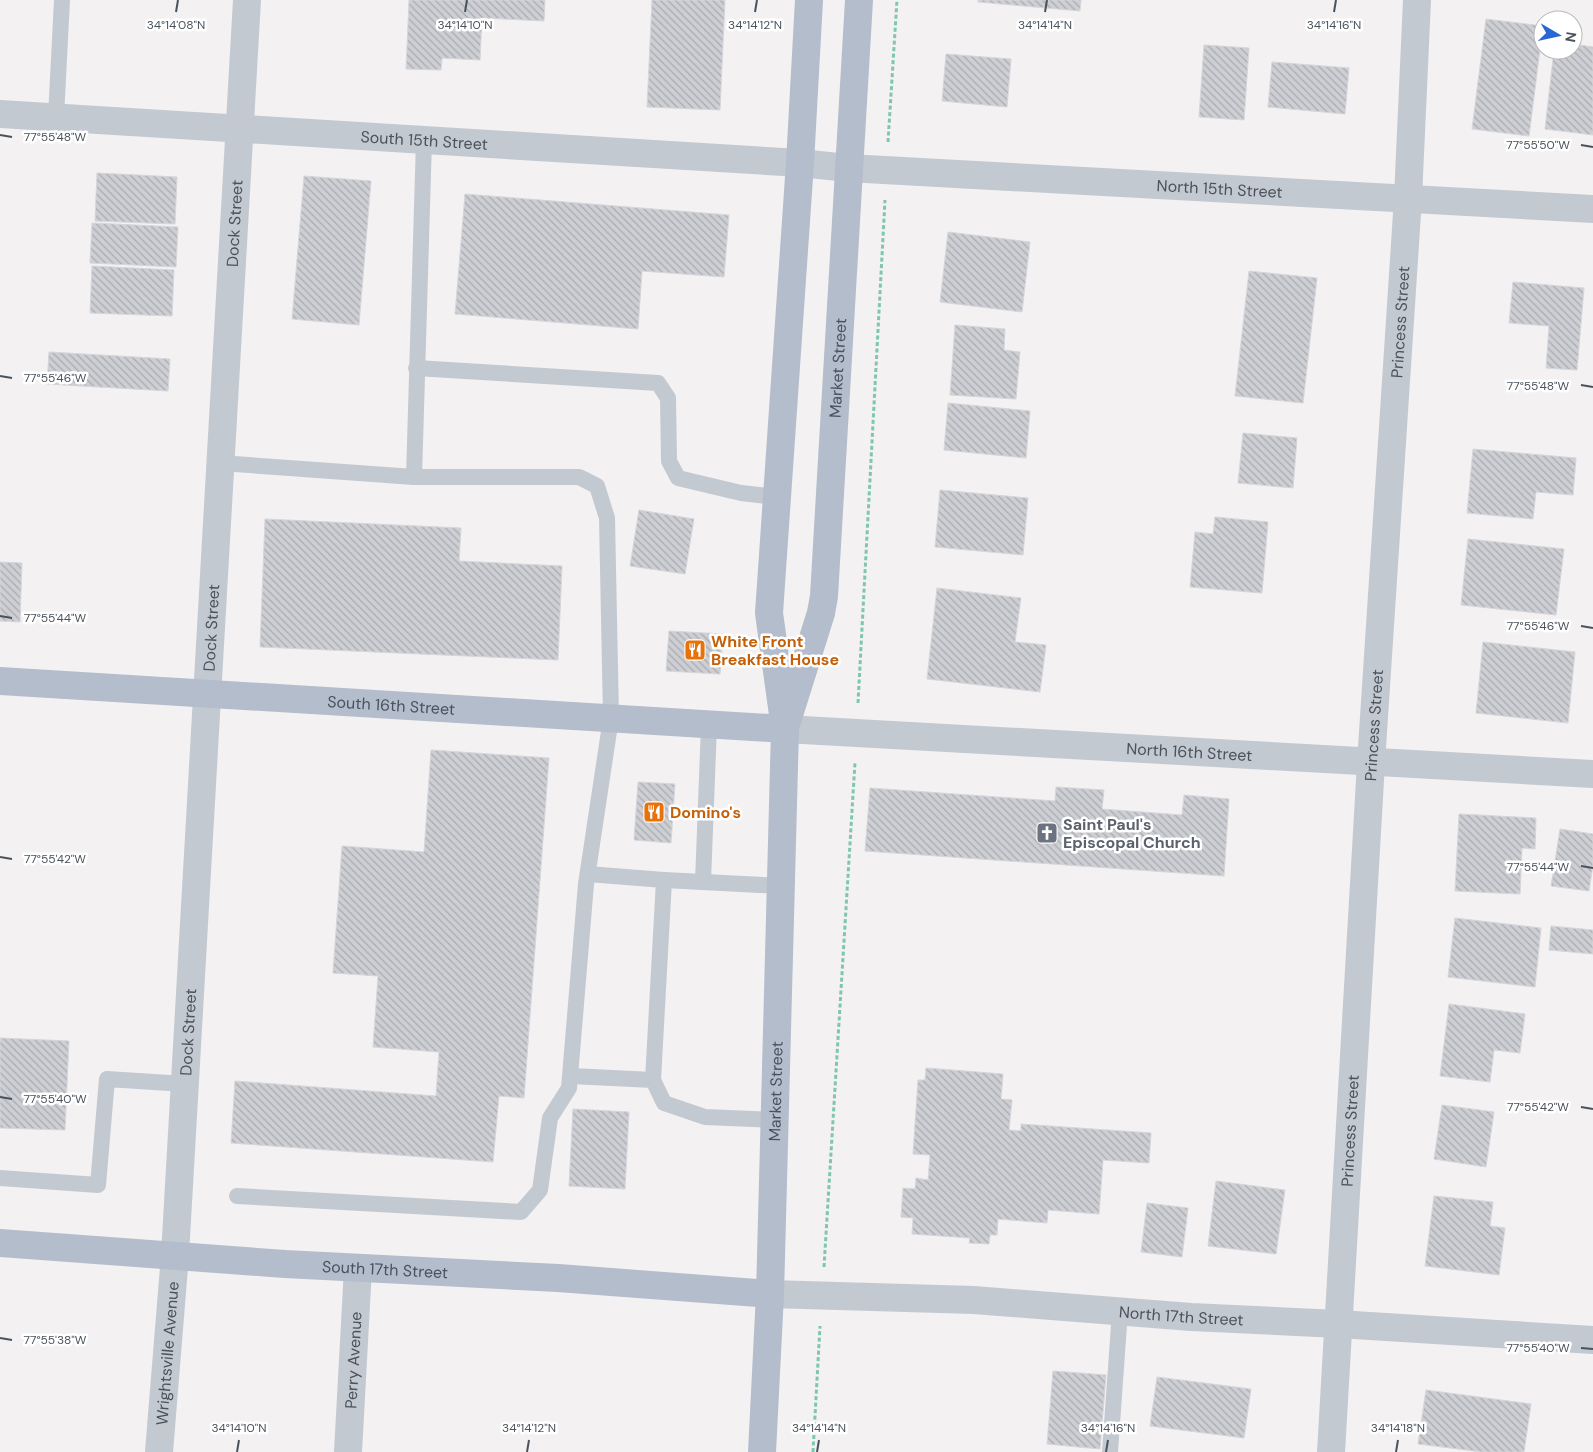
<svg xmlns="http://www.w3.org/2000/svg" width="1593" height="1452" font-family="'DM Sans',sans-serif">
  <defs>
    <pattern id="building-back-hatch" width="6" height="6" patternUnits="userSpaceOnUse" patternTransform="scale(1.25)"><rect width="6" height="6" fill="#cecfd4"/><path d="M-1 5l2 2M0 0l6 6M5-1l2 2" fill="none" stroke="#a9abaf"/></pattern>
  </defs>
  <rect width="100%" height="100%" fill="#f3f1f1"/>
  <g fill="url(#building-back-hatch)" stroke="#d5d6db">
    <polygon points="409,0 545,0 544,21 482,18 480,60 442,58 441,70 406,69"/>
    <polygon points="652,0 725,0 720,110 647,107"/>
    <polygon points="978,0 1081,0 1080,11 978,2"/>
    <polygon points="1486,19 1543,26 1529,136 1472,129"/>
    <polygon points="1573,44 1593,47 1593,135 1545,129 1554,50 1573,50"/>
    <polygon points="1204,45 1249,48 1244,120 1199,117"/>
    <polygon points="946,54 1011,59 1007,107 942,101"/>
    <polygon points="1272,62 1349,68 1345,114 1268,107"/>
    <polygon points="97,173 177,177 175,224 95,221"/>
    <polygon points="304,176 371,181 359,325 292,319"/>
    <polygon points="465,194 729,215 724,277 642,271 638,329 455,314"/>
    <polygon points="92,223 178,227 176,267 90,263"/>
    <polygon points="948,232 1030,242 1022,312 940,302"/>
    <polygon points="92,266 174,270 172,316 90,313"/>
    <polygon points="1249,271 1317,278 1303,403 1235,396"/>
    <polygon points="1513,282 1584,288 1577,370 1546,368 1549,326 1509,323"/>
    <polygon points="955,325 1005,329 1004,350 1020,352 1016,399 950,395"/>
    <polygon points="49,352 170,359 168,391 47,384"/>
    <polygon points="948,403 1030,411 1026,458 944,450"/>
    <polygon points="1243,433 1297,438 1293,488 1238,483"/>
    <polygon points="1473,449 1576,458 1573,495 1536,492 1533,519 1467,513"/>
    <polygon points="940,490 1028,498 1023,555 935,547"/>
    <polygon points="639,510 694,519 685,574 630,566"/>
    <polygon points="1215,517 1268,522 1262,593 1190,587 1195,532 1213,534"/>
    <polygon points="265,519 461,528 459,561 562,566 558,660 260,647"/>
    <polygon points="1468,539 1564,549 1556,615 1461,605"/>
    <polygon points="0,562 22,563 20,622 0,621"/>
    <polygon points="937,588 1021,598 1015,642 1046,645 1040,692 927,679"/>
    <polygon points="669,631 723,634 720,674 666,671"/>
    <polygon points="1483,642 1575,652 1568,723 1476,713"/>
    <polygon points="431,750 549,758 524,1098 499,1096 493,1162 231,1143 235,1081 436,1096 439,1052 373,1047 378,976 333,973 342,846 424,852"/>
    <polygon points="638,782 675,784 671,843 634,840"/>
    <polygon points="1056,787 1104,790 1102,809 1182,815 1184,795 1229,799 1224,876 865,851 870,788 1055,801"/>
    <polygon points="1459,814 1536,818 1535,849 1522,848 1520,894 1455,891"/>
    <polygon points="1560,829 1593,834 1593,865 1589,891 1551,886"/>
    <polygon points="1455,918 1541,928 1535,987 1448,977"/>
    <polygon points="1551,926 1593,930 1593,954 1549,950"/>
    <polygon points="1449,1004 1525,1014 1520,1053 1494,1050 1490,1082 1440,1076"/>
    <polygon points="0,1038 69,1041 65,1130 0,1128"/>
    <polygon points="926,1068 1003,1074 1001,1099 1012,1100 1009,1130 1021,1131 1021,1124 1151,1133 1149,1163 1103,1160 1099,1214 1048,1210 1047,1223 998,1219 997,1235 990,1235 989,1244 969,1243 970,1238 912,1234 913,1218 901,1217 903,1188 915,1189 916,1178 928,1180 930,1155 913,1154 918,1080 925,1080"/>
    <polygon points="1442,1105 1494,1112 1486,1167 1434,1159"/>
    <polygon points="573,1109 629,1112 625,1189 569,1186"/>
    <polygon points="1216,1181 1285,1190 1276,1254 1208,1246"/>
    <polygon points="1434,1196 1493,1202 1490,1226 1505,1228 1499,1275 1425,1266"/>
    <polygon points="1147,1203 1188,1208 1182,1257 1141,1252"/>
    <polygon points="1053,1371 1106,1375 1100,1449 1047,1444"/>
    <polygon points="1157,1377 1251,1389 1244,1438 1150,1426"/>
    <polygon points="1426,1390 1531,1404 1524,1452 1482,1452 1418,1444"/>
  </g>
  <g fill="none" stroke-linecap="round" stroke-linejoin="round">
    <g stroke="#7fc7aa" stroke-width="3" stroke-dasharray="4 2.5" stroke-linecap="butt">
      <polyline points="888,142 897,0"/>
      <polyline points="858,703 885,200"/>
      <polyline points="824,1267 855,762"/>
      <polyline points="813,1452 820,1326"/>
    </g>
    <g stroke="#c3c9d1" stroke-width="16">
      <polyline points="56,117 62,0"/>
      <polyline points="416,368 658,383 668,398 669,461 678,478 741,493 776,497"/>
      <polyline points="220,463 414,477"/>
      <polyline points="588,874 664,880"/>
      <polyline points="703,882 709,725"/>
      <polyline points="571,1076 653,1080 664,1103 705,1117 775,1120"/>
      <polyline points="653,1080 664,880 781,886"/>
      <polyline points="0,1178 98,1185 107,1079 185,1084"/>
      <polyline points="237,1196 521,1212 540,1190 550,1118 569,1088 586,884 611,718 607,518 597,486 579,477 414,477 424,140"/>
      <polyline points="1110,1452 1120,1311"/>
    </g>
    <g stroke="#c3c9d1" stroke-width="28">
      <path id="s1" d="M0 114 800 163 848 168 1593 209"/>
      <path id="s2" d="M348 1452 358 1268"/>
      <path id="s3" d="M1331 1452 1371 763 1408 198 1417 0"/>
    </g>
    <g stroke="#c3c9d1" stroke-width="28">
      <path id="s4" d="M785 729 1593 774"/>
      <path id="s5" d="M770 1294 974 1300 1191 1317 1338 1324 1593 1340"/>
      <path id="s6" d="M159 1452 175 1255 247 0"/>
    </g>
    <g stroke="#b3bdcc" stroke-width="28">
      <path id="s7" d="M0 681 785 729"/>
      <path id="s8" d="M787 721 821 613 824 596 859 0"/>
      <path id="s9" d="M0 1243 285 1264 558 1278 770 1294"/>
      <path id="s10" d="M762 1452 770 1294 785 729 769 613 800 163 809 0"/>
    </g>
  </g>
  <path fill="none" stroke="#4a525c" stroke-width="2" d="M176 12 178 0M465 12 467 0M755 12 757 0M1045 12 1047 0M1334 12 1336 0M0 135 12 137M1581 145 1593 147M0 376 12 378M1581 385 1593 387M0 616 12 618M1581 626 1593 628M0 857 12 859M1581 866 1593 868M0 1097 12 1099M1581 1107 1593 1109M0 1338 12 1340M1581 1348 1593 1349M237 1452 239 1440M527 1452 529 1440M817 1452 819 1440M1106 1452 1108 1440M1396 1452 1398 1440"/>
  <defs>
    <g id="restaurant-square" transform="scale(1.125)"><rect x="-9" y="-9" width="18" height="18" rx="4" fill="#e8710a" stroke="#fff"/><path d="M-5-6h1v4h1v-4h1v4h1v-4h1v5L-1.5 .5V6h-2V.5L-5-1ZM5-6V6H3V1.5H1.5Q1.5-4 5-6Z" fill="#fff"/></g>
    <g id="church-square" transform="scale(1.125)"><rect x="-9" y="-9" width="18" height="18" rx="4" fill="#6b7280" stroke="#fff"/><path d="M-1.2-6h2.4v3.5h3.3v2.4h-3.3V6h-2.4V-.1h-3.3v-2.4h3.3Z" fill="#fff"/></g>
  </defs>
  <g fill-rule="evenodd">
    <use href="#restaurant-square" x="695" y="650"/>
    <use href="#restaurant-square" x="654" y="812"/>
    <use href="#church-square" x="1047" y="833"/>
  </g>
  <g text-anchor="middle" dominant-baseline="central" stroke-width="5" stroke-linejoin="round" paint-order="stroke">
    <g font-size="16" fill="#4a525c" stroke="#fff">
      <text stroke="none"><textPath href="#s1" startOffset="425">South 15th Street</textPath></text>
      <text stroke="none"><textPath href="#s1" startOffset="1222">North 15th Street</textPath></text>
      <text stroke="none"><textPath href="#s6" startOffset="1231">Dock Street</textPath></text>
      <text stroke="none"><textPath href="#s3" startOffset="1132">Princess Street</textPath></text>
      <text stroke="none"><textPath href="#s8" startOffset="359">Market Street</textPath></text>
      <text stroke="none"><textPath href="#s6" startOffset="826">Dock Street</textPath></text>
      <text stroke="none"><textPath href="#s7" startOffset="392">South 16th Street</textPath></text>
      <text stroke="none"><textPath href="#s3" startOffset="728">Princess Street</textPath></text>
      <text stroke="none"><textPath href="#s4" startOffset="405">North 16th Street</textPath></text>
      <text stroke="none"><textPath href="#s6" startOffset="421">Dock Street</textPath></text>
      <text stroke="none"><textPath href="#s10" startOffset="361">Market Street</textPath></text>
      <text stroke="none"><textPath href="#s3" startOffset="322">Princess Street</textPath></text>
      <text stroke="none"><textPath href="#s9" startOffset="386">South 17th Street</textPath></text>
      <text stroke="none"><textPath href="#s5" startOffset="412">North 17th Street</textPath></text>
      <text stroke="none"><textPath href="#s6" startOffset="99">Wrightsville Avenue</textPath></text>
      <text stroke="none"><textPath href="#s2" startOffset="92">Perry Avenue</textPath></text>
    </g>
    <g font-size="16" font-weight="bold" fill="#c56008" stroke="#fff" text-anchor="start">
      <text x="711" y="641">White Front<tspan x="711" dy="18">Breakfast House</tspan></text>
      <text x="670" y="812">Domino's</text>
    </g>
    <g font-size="16" font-weight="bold" fill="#5b616d" stroke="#fff" text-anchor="start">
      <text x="1063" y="824">Saint Paul's<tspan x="1063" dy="18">Episcopal Church</tspan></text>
    </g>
  </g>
  <g font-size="12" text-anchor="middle" fill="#4a525c" stroke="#fff" stroke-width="5" stroke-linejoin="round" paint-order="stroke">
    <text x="465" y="29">34°14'10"N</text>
    <text x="755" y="29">34°14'12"N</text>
    <text x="1045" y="29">34°14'14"N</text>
    <text x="1334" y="29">34°14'16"N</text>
    <text x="176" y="29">34°14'08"N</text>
    <text x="55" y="141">77°55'48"W</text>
    <text x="1538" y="149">77°55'50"W</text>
    <text x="55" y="382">77°55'46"W</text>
    <text x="1538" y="390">77°55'48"W</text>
    <text x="55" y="622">77°55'44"W</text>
    <text x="1538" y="630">77°55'46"W</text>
    <text x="55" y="863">77°55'42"W</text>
    <text x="1538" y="871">77°55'44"W</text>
    <text x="55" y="1103">77°55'40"W</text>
    <text x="1538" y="1111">77°55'42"W</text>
    <text x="55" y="1344">77°55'38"W</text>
    <text x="1538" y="1352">77°55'40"W</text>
    <text x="239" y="1432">34°14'10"N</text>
    <text x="529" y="1432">34°14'12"N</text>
    <text x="819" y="1432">34°14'14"N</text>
    <text x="1108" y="1432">34°14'16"N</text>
    <text x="1398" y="1432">34°14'18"N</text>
  </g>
  <g transform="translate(1558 35) rotate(99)"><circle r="24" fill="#ffffff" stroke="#b7babe"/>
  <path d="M0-4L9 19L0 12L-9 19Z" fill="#2a65d4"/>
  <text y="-8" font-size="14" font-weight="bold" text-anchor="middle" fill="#4a525c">N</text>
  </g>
</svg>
